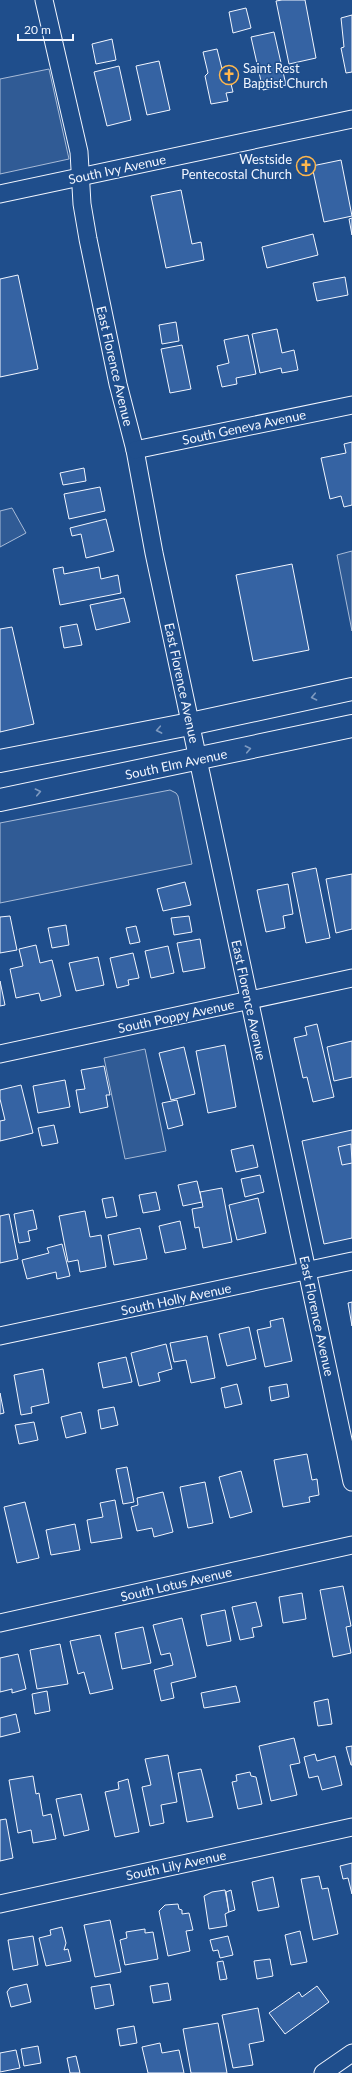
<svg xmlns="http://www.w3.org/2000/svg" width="352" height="2073" font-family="Lato,sans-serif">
  <rect width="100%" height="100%" fill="#1f4e8c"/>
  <g fill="#305b95" stroke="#a8bbd7">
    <polygon points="49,69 69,159 0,174 0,79"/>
    <polygon points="12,508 26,533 0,547 0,511"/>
    <polygon points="352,551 352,631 337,555"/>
    <polygon points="170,790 176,793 178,796 192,864 0,903 0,823"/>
    <polygon points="145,1049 166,1151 125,1159 104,1058"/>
  </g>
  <g fill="#3563a3" stroke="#f2f6ff">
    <polygon points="282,0 305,0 316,58 289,64 276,1"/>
    <polygon points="246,8 251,28 233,33 229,12"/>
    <polygon points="352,15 352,72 346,73 341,48 344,47 341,18"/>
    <polygon points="274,32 286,85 263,90 251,37"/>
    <polygon points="112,39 116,60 96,64 92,44"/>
    <polygon points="217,49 222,69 227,68 233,92 226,93 228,101 211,104 205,76 208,73 203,52"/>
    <polygon points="159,61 170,110 147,115 136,66"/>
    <polygon points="119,66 131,120 107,126 94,72"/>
    <polygon points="341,160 352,216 324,222 312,166"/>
    <polygon points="181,190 192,244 201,242 204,260 166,268 151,196"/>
    <polygon points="352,218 352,235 349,219"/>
    <polygon points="313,234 318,255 267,268 262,247"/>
    <polygon points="18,275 38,369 0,377 0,279"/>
    <polygon points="345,277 348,295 317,301 313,283"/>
    <polygon points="176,322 179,341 162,344 159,325"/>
    <polygon points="277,329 282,353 294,350 298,370 282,373 281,368 260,373 252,334"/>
    <polygon points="248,335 256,374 236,378 237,384 222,387 217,366 229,363 224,340"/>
    <polygon points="182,345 191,389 170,393 161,349"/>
    <polygon points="352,442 352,505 344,507 341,496 330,499 321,458 346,453 344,444"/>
    <polygon points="84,468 86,481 63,485 60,473"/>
    <polygon points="100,487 105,511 69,519 64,494"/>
    <polygon points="106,519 114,551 86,558 81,534 72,536 70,528"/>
    <polygon points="292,564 309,650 253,661 236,575"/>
    <polygon points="63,567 64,574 99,567 101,579 118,575 121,593 60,605 53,569"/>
    <polygon points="124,598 130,622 96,630 90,605"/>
    <polygon points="77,624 82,645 64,648 60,627"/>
    <polygon points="12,627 34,724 0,732 0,629"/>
    <polygon points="316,868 330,938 306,943 292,873"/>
    <polygon points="352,874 352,929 336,933 326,879"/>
    <polygon points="185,882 191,905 163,911 157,889"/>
    <polygon points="288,884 293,914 283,916 285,928 266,932 257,890"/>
    <polygon points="10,916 17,950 0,953 0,917"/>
    <polygon points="189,916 192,932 174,935 171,918"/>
    <polygon points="66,925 69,945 52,948 48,928"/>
    <polygon points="136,926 140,942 130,944 126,928"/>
    <polygon points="200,939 205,968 183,972 177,943"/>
    <polygon points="36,945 40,963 52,960 61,996 41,1001 39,993 16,998 10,969 23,966 19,949"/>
    <polygon points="168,946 174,973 151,978 145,951"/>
    <polygon points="133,953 139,978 128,980 129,985 117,988 110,958"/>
    <polygon points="98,957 104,985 76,991 69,963"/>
    <polygon points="0,981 5,1005 0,1006"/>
    <polygon points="317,1024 334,1097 313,1102 307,1077 303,1078 294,1038 307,1035 305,1027"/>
    <polygon points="352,1041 352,1077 334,1081 327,1047"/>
    <polygon points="225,1045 236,1107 208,1113 196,1051"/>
    <polygon points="184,1047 195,1094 171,1100 159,1053"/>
    <polygon points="104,1066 110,1095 106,1095 108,1107 80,1113 76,1090 85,1089 81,1070"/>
    <polygon points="65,1080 70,1107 38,1113 33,1086"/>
    <polygon points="21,1085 33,1133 0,1141 0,1121 5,1120 0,1099 0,1090"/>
    <polygon points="177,1100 183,1125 168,1129 162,1103"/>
    <polygon points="54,1125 58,1143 42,1146 38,1128"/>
    <polygon points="352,1130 352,1238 324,1244 302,1141"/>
    <polygon points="351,1144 352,1163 342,1165 338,1147"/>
    <polygon points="253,1145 258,1167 236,1172 231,1150"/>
    <polygon points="260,1175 264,1192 245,1197 241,1179"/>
    <polygon points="197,1181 202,1202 183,1206 178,1185"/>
    <polygon points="222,1188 232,1242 203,1248 199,1227 195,1228 192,1209 203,1207 200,1192"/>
    <polygon points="156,1192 160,1210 143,1213 139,1195"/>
    <polygon points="113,1197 117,1216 106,1218 102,1199"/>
    <polygon points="258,1198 266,1233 237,1240 229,1205"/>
    <polygon points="33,1210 37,1229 28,1231 30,1241 19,1243 14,1214"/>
    <polygon points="85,1211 90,1237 101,1235 106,1267 80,1272 78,1260 68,1262 59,1216"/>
    <polygon points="9,1214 18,1259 0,1263 0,1216"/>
    <polygon points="180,1221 186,1249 165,1253 159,1226"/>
    <polygon points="140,1228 147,1259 114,1265 108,1235"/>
    <polygon points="62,1244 70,1276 57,1279 56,1272 27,1279 22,1260 49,1253 47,1248"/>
    <polygon points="352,1302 352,1326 348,1303"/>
    <polygon points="283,1318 292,1361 265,1367 257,1330 271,1327 270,1321"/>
    <polygon points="249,1327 256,1359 227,1366 219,1334"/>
    <polygon points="207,1336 215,1378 191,1383 186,1360 174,1362 170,1343"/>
    <polygon points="166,1344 172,1369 158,1373 160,1381 139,1386 131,1353"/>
    <polygon points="126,1357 132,1382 103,1388 98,1363"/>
    <polygon points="43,1369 49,1403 31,1407 32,1413 21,1415 14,1375"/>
    <polygon points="237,1384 242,1404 225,1408 221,1388"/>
    <polygon points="287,1384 289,1397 271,1401 269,1387"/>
    <polygon points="0,1393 4,1413 0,1414"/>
    <polygon points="114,1407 118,1425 101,1429 98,1410"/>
    <polygon points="81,1412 86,1433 66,1438 61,1417"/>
    <polygon points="34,1422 38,1440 19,1444 15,1425"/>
    <polygon points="307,1454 312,1480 317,1479 319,1495 309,1497 310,1502 283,1507 274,1460"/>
    <polygon points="127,1467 134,1502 123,1504 116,1469"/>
    <polygon points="241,1471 252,1512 230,1518 219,1477"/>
    <polygon points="205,1482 213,1523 188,1528 180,1487"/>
    <polygon points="163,1492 173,1532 154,1537 152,1528 137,1531 131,1507 138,1505 137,1498"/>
    <polygon points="115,1500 122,1538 91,1543 87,1520 103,1517 100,1503"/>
    <polygon points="25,1502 39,1558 17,1563 4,1507"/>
    <polygon points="75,1524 80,1550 51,1555 46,1530"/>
    <polygon points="343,1586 351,1626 346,1627 351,1653 333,1657 320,1590"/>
    <polygon points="302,1593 306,1619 283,1623 279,1597"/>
    <polygon points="256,1602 262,1626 252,1628 254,1637 240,1640 232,1607"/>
    <polygon points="225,1610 231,1641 207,1646 201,1615"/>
    <polygon points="182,1618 196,1677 171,1683 174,1698 161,1701 154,1670 173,1665 170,1653 161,1655 153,1625"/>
    <polygon points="143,1627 151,1663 122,1669 115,1633"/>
    <polygon points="100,1635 113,1689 90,1694 84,1672 78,1674 70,1641"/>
    <polygon points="60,1644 68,1684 37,1689 30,1650"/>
    <polygon points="18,1654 26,1689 12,1693 12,1689 0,1692 0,1658"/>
    <polygon points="236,1686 240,1702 204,1708 201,1693"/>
    <polygon points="47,1691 50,1711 35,1714 32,1694"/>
    <polygon points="328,1699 332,1724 318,1726 314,1702"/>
    <polygon points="16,1714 20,1732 0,1737 0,1718"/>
    <polygon points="294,1738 300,1763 290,1765 297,1795 271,1801 259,1746"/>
    <polygon points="352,1746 352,1765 351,1765 346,1747"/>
    <polygon points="315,1754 317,1761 335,1756 342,1785 322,1790 318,1776 309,1778 304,1757"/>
    <polygon points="168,1755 177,1802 161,1805 164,1823 150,1826 142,1787 151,1785 145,1759"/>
    <polygon points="201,1769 213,1817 187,1822 178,1773"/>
    <polygon points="250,1772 251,1776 256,1777 262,1804 238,1809 232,1782 237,1781 236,1775"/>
    <polygon points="33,1776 36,1794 39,1793 43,1816 51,1814 56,1839 33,1843 31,1830 18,1833 9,1780"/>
    <polygon points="128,1779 139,1832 115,1837 105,1792 119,1789 118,1782"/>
    <polygon points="81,1794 89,1830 64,1836 56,1799"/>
    <polygon points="6,1819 13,1858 0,1861 0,1820"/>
    <polygon points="352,1863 352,1894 348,1878 343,1879 340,1866"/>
    <polygon points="319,1876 322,1889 328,1888 338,1934 313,1940 301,1879"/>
    <polygon points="273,1877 279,1907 258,1911 252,1882"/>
    <polygon points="225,1890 229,1912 225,1914 227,1926 209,1929 204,1896 212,1892"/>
    <polygon points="231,1890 235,1910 229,1912 226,1892"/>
    <polygon points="178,1904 179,1909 182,1910 182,1914 189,1913 193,1930 186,1931 190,1951 168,1956 159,1911 165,1905"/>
    <polygon points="110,1920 121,1972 95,1977 84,1925"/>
    <polygon points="62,1927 66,1943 64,1950 68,1949 71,1961 46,1966 39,1938 51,1935 50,1930"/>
    <polygon points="145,1929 145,1933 153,1932 158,1959 125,1965 120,1940 127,1938 126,1932"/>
    <polygon points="300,1931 307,1962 291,1965 285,1935"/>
    <polygon points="33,1936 38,1965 13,1970 8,1940"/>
    <polygon points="228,1936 233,1955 220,1958 218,1950 213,1951 210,1940"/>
    <polygon points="270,1959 273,1976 257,1979 254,1961"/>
    <polygon points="223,1961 227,1979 220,1980 217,1962"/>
    <polygon points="168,1983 171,2000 153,2003 150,1986"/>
    <polygon points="27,1984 31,2002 11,2007 7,1992 10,1988"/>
    <polygon points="110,1984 114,2005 95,2009 91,1987"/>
    <polygon points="317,1986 329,2002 285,2034 269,2013 299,1992 302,1997"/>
    <polygon points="258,2008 264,2041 249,2044 253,2065 233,2068 222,2015"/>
    <polygon points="218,2023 227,2073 191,2073 183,2029"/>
    <polygon points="134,2026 137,2043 120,2046 117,2029"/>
    <polygon points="160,2043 162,2053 179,2050 184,2073 148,2073 142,2047"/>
    <polygon points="38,2046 41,2063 24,2066 21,2049"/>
    <polygon points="16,2050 20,2068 0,2072 0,2053"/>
    <polygon points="76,2056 80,2073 70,2073 67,2058"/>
  </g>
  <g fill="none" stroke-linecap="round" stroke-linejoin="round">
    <g stroke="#f2f6ff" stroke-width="19">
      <g id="minor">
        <polyline points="44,0 79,152 82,204 88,239 118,384 135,450 154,553 352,1482"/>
        <polyline points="0,194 352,119"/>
        <polyline points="135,450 352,405"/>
        <polyline points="0,1054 352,978"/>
        <polyline points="0,1336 352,1261"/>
        <polyline points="0,1623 352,1545"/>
        <polyline points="0,1904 352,1827"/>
        <polyline points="323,2073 352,2053"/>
      </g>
    </g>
    <g stroke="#f2f6ff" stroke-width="24">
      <g id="secondary">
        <polyline points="0,761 190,724 352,689"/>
        <polyline points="0,800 352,726"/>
      </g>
    </g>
    <use href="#minor" stroke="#1f4e8c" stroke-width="17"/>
    <use href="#secondary" stroke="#1f4e8c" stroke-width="22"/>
  </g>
  <defs><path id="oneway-chevron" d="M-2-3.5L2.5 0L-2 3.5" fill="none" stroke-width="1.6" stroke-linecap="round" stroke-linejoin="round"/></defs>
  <g stroke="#7e9ac0">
    <use href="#oneway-chevron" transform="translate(314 697) rotate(168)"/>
    <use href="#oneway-chevron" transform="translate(159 730) rotate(169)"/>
    <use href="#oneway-chevron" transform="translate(248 749) rotate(-12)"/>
    <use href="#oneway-chevron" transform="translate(38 792) rotate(-12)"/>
  </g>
  <defs>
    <g id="church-ring" transform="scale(1)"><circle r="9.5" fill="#1f4e8c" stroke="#ffb74d" stroke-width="1.5"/><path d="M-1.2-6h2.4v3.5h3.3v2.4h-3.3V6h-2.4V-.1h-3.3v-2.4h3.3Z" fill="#ffb74d"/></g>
  </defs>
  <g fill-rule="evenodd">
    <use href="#church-ring" x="229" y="75"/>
    <use href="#church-ring" x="306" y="166"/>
  </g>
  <g text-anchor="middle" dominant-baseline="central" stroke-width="3" stroke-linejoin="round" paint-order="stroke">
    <g font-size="13" fill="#f2f6ff" stroke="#1f4e8c" text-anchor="start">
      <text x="243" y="68">Saint Rest<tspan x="243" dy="15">Baptist Church</tspan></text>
      <text x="292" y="159" text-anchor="end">Westside<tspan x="292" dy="15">Pentecostal Church</tspan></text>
    </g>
    <g font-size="13" fill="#f2f6ff" stroke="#1f4e8c">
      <text transform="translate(117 169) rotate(-12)">South Ivy Avenue</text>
      <text transform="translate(115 366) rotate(77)">East Florence Avenue</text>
      <text transform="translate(244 427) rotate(-12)">South Geneva Avenue</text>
      <text transform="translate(182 683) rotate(78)">East Florence Avenue</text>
      <text transform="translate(176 764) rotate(-12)">South Elm Avenue</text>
      <text transform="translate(249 1000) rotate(78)">East Florence Avenue</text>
      <text transform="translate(176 1016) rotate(-12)">South Poppy Avenue</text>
      <text transform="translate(176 1299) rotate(-12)">South Holly Avenue</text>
      <text transform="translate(317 1316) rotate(78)">East Florence Avenue</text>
      <text transform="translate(176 1584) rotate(-13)">South Lotus Avenue</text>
      <text transform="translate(176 1865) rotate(-12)">South Lily Avenue</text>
    </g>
  </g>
  <path d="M18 34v6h55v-6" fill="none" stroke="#f2f6ff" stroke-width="2"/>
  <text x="24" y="34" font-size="12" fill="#f2f6ff" stroke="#1f4e8c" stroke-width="3" paint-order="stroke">20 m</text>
</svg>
